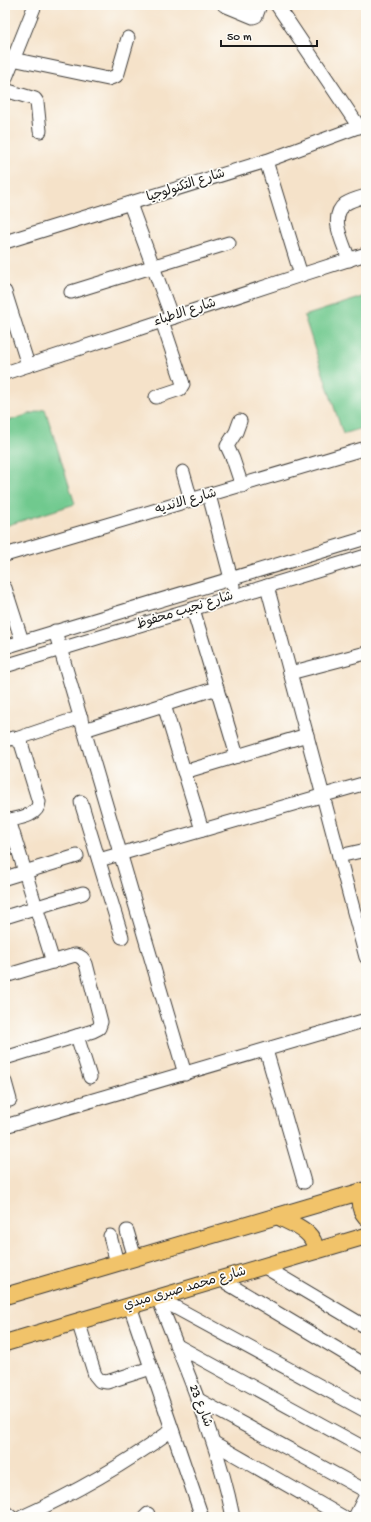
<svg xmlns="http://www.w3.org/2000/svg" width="371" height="1522" font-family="'Gochi Hand','Playpen Sans Arabic',sans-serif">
  <rect width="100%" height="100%" fill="#fdfcf7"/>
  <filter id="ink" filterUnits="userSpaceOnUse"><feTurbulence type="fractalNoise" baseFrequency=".025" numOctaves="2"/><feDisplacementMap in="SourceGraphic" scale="8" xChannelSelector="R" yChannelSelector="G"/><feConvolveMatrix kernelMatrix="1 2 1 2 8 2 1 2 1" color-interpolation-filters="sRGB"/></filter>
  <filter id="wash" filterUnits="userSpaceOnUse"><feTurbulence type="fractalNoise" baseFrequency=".012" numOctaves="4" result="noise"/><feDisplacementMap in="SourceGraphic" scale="16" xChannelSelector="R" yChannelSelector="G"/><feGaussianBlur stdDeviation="0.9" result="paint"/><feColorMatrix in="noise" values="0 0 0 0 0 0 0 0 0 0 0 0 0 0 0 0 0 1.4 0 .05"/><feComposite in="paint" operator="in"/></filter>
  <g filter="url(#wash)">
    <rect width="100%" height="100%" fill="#f5e2c9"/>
    <g fill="#70c98e" stroke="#467255">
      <polygon points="366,296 366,427 343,434 304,316"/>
      <polygon points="45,409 75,504 5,526 5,422"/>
    </g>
  </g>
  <g filter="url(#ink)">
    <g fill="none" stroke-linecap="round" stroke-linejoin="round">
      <g stroke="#3d3a36" stroke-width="15">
        <g id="minor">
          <polyline points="224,5 253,17 256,16 260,5"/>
          <polyline points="277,5 359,127"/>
          <polyline points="12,59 108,79 116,76 118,73 128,38"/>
          <polyline points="5,80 35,5"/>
          <polyline points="5,90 35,99 37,102 40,131"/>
          <polyline points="266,161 301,275"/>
          <polyline points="130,204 172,318"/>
          <polyline points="5,242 266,161 366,124"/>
          <path d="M349 260C344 244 328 217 345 204 351 200 359 198 366 196"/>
          <polyline points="5,292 28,365"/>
          <polyline points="71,292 229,243"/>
          <polyline points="5,373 301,275 366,254"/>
          <polyline points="156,397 180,389 183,384 162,321"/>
          <polyline points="240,421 236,432 227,446 233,459 242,486"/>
          <polyline points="183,472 191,500"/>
          <polyline points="209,495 233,586"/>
          <polyline points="5,555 366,448"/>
          <polyline points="267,586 366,957"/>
          <polyline points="5,588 22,641"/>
          <polyline points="193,609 237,756"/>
          <polyline points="55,631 185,1074"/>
          <polyline points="5,647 366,538"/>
          <polyline points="5,666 366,556"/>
          <polyline points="290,673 366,653"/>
          <polyline points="164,705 202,830"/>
          <polyline points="84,730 217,688"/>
          <polyline points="16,739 81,717"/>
          <path d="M5 740 13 738 21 743 39 802C38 817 17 818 5 821"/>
          <polyline points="184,772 307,735"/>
          <polyline points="81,802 122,937"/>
          <polyline points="9,820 53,962"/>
          <polyline points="339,856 366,850"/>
          <polyline points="99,860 366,783"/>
          <polyline points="5,878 77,856"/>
          <polyline points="5,917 83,893"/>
          <path d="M5 976 75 955C81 956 84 959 86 964L101 1022 99 1028 93 1031 5 1058"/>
          <polyline points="77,1036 90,1077"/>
          <polyline points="266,1050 304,1182"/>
          <polyline points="5,1082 10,1100"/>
          <polyline points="5,1126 366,1020"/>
          <polyline points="127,1231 135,1258"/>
          <polyline points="110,1236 117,1263"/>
          <polyline points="263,1266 366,1327"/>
          <polyline points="220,1279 366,1366"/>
          <polyline points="158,1298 366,1411"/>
          <path d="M158 1298C186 1370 218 1441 233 1517"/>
          <polyline points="130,1306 202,1517"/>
          <polyline points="78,1321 95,1375 100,1381 107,1382 151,1368"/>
          <polyline points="176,1345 366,1449"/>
          <polyline points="197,1399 366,1491"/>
          <polyline points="214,1443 343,1517"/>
          <polyline points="5,1512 11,1517"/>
          <path d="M22 1517C75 1493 125 1464 172 1430"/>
          <polyline points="145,1517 148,1514"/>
          <polyline points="355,1517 366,1495"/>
        </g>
      </g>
      <g stroke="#3d3a36" stroke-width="18">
        <g id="major">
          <path d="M362 1191C358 1201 359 1209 366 1217"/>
          <path d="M277 1216C292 1224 316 1231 315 1251"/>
          <polyline points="5,1296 366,1190"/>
          <polyline points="5,1343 366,1236"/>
        </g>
      </g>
      <use href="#minor" stroke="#fff" stroke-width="13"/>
      <use href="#major" stroke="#f1c36a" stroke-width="16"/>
    </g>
  </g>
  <g text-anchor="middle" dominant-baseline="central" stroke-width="3.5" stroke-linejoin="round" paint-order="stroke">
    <g font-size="13" fill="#1c1c1c" stroke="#fdfcf7">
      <text transform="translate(186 186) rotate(-18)">شارع التكنولوجيا</text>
      <text transform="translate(185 313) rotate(-18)">شارع الاطباء</text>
      <text transform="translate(186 502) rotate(-16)">شارع الانديه</text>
      <text transform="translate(185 611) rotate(-17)">شارع نجيب محفوظ</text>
      <text transform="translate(185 1289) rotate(-16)">شارع محمد صبرى مبدي</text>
      <text transform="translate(200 1406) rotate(69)">شارع 23</text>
    </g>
  </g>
  <rect width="371" height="1522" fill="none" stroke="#fdfcf7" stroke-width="20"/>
  <path d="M221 40v6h96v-6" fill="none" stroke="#1c1c1c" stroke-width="2"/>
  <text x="227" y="40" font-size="12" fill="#1c1c1c" stroke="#fdfcf7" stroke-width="3" paint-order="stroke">50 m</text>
</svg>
